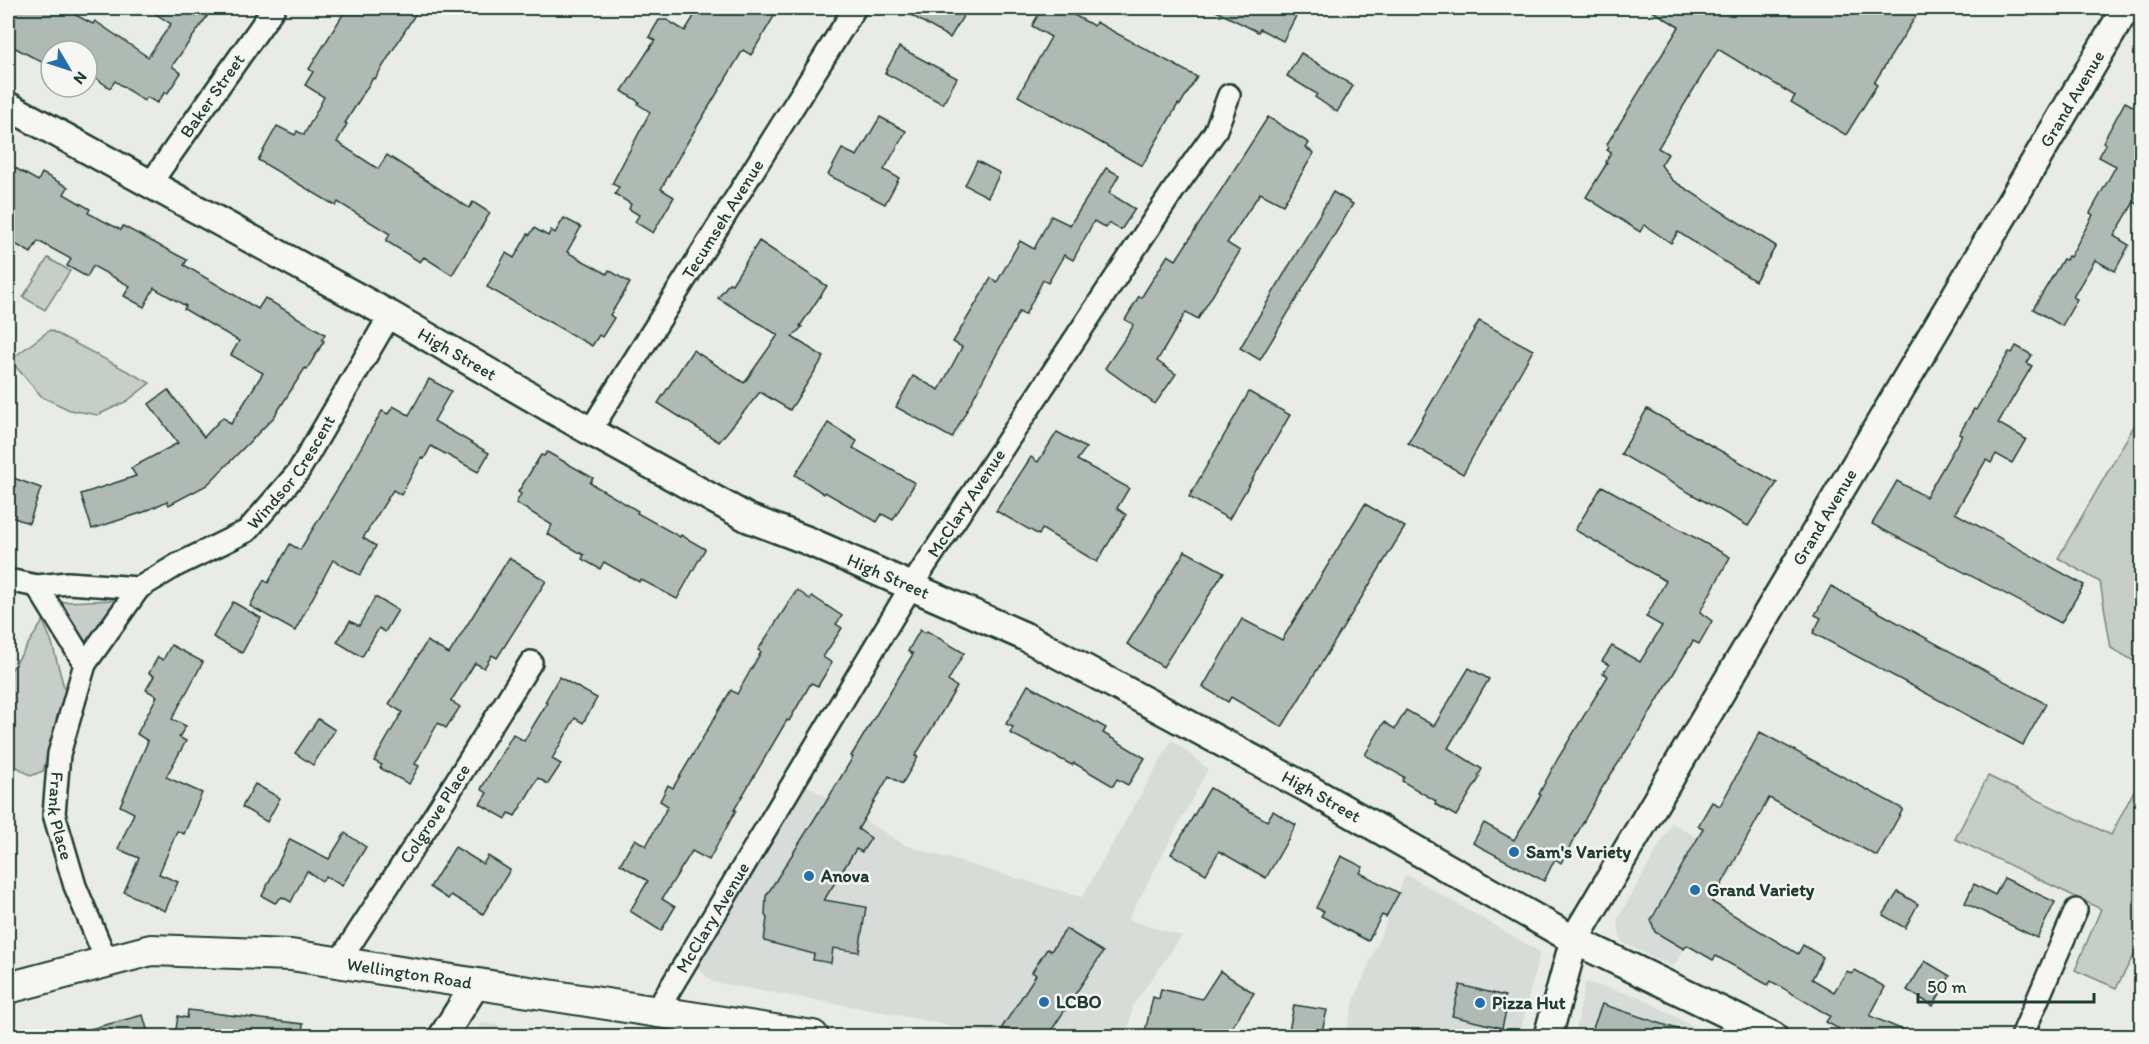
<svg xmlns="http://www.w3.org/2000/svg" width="2149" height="1044" font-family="Itim,sans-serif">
  <rect width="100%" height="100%" fill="#e9ebe7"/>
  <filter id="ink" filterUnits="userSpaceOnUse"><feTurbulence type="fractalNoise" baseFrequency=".0167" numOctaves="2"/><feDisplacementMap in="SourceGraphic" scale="12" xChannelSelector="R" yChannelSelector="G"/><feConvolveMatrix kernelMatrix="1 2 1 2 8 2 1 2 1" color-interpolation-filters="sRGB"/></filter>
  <g filter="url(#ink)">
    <g fill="#d8dcd8">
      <polygon points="1172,740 1208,769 1128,920 1182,936 1133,1005 1127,1036 1004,1036 882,1012 712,982 697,967 806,785 907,846 1082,897"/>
      <polygon points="1672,823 1738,861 1673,967 1621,942 1617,920"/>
      <polygon points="1406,874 1540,952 1519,1036 1345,1036 1355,998"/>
      <polygon points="1585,982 1638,996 1710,1036 1575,1036"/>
      <polygon points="482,1023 564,1036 473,1036"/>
    </g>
    <g fill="#c7cec9" stroke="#73867e" stroke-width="1.5">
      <polygon points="48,258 70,271 45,310 23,297"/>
      <polygon points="50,330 150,383 127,401 98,415 70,410 42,397 10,360"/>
      <polygon points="2141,414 2141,665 2111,648 2100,582 2058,558"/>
      <polygon points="117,600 85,645 62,602"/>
      <polygon points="43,621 52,643 65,691 43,771 31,776 8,761 8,675"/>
      <polygon points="1988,776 2111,835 2141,777 2141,942 2116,988 2075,970 2101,909 1955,839"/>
    </g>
    <g fill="#b0bab5" stroke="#1f3d34" stroke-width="1.5">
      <polygon points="8,8 62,8 93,24 95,21 148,57 171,24 147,8 213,8 172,66 181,73 167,94 165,92 157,103 147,97 144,101 115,81 110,88 87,72 87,51 51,51 51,67 8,44"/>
      <polygon points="347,8 419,8 375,79 373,78 345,123 347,124 337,142 378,169 387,155 469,208 473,202 490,213 452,275 424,257 420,262 386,241 390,234 338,202 336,206 258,160 277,126 295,135 297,131 304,135 324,97 305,85 313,72 309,69"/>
      <polygon points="699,8 779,8 751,55 743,50 684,148 661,189 674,197 653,233 635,222 639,215 629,209 631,204 615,194 619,187 612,184 650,112 638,104 639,102 622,91 655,40 649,37 659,20 667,20 685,31"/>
      <polygon points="899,8 968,8 950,38"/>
      <polygon points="1042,8 1061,8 1094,26 1096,22 1197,77 1180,105 1178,104 1142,166 1018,96 1051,37 1032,26"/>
      <polygon points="1210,8 1279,8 1296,16 1283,41 1260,29 1258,32"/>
      <polygon points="1648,8 1921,8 1874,83 1877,85 1846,135 1791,102 1795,96 1718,49 1658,148 1668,154 1661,165 1672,180 1776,246 1755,281 1678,232 1671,243 1644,225 1640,232 1586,197 1607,163 1606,162 1611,153 1607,150 1609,148 1607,144 1679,27"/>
      <polygon points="899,47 957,78 943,104 885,73"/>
      <polygon points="1301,53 1353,86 1337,112 1315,97 1317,94 1287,76"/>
      <polygon points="2125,102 2142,111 2142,206 2134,202 2114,236 2129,245 2115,271 2095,260 2073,297 2077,299 2062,326 2033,309 2063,259 2066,260 2068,256 2070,257 2093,215 2090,213 2116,166 2099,157 2106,144 2103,142"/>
      <polygon points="880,117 906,131 884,170 899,178 885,204 828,175 842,149 857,156"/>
      <polygon points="1268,117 1309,143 1306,148 1314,153 1283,205 1260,193 1227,243 1240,251 1198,319 1186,312 1157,361 1176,374 1155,404 1105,368 1132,328 1133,324 1125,320 1139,296 1141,298 1168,255 1176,260"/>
      <polygon points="977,161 1000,173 988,197 965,185"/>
      <polygon points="8,164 38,181 42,173 68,187 64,194 90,209 88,213 121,230 123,226 187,260 184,265 258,309 265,298 325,334 322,340 324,341 307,369 305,368 274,417 207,485 169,505 167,501 144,512 92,529 81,494 136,476 131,468 178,443 149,404 168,390 204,437 223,417 231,424 263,373 231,355 239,341 184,309 186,306 154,288 144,307 124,296 130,286 93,266 87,277 67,266 71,259 38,241 31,253 8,240"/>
      <polygon points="1106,168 1119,175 1109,193 1135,209 1121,230 1109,223 1106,228 1094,221 1073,260 1064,255 1048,283 1043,280 1025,315 1019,312 952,438 896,407 913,376 939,390 962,347 953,342 991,278 997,282 1020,241 1034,249 1051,216 1070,225"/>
      <polygon points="1333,192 1353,204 1260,360 1240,348"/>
      <polygon points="564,218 581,227 567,252 607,274 609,270 630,283 610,315 614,318 602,337 599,335 592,346 487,287 506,253 514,258 528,234 530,235 534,228 548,236 551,230 555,233"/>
      <polygon points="759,241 827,286 800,326 802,327 792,337 824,357 790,410 760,392 719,442 658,403 693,350 744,383 778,335 718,298 729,283 732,284"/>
      <polygon points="1479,321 1533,350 1463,474 1408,443"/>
      <polygon points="2016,346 2032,355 2027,363 2032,366 1998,423 2026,439 2012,463 1996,454 1991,463 1986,460 1955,513 2084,585 2061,623 1872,524 1897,481 1926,497 1962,435 1959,434 1974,409 1976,410 2009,352 2012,353"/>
      <polygon points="429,379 451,391 434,421 489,453 478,472 431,446 424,459 421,458 401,495 393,490 363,538 376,546 360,575 333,560 295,631 250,606 264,580 268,583 290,544 300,550 352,465 351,465 382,411 388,414 393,406 409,415"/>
      <polygon points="1249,392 1290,415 1229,519 1189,497"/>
      <polygon points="1647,409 1777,483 1748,526 1621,454"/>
      <polygon points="828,423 857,441 853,448 915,483 893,520 882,514 877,522 825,492 824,494 795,475"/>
      <polygon points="1057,432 1086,448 1077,460 1129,488 1117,508 1126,515 1097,562 1042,529 1039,535 996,511 1031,457 1038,462"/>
      <polygon points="547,452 593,478 590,483 638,511 637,513 680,537 681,535 705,549 677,599 640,579 639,582 604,562 600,569 582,559 584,555 547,534 552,525 516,503 521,494 518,492 541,455 544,456"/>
      <polygon points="8,476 41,488 29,523 8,516"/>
      <polygon points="1602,486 1730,557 1700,612 1712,621 1699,644 1693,641 1636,736 1602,788 1561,863 1555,859 1544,881 1473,843 1484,823 1514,840 1541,795 1539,794 1557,760 1608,676 1603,673 1609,665 1602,661 1612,646 1640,662 1662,626 1646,617 1666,581 1575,530"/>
      <polygon points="1365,504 1405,527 1282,727 1231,697 1228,702 1203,687 1242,619 1282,640"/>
      <polygon points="1185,551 1224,572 1163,667 1127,644"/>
      <polygon points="509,558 546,581 497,658 492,655 484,668 475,663 451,701 460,707 446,728 438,723 415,764 419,766 409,784 380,768 382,765 374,761 402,712 389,704 427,641 449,654"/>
      <polygon points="1831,586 2046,704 2023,745 1813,633 1821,618 1815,615"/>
      <polygon points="797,590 810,599 812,596 842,616 836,624 842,628 823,657 832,663 818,686 811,683 789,721 787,720 734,810 736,810 709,860 692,851 662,899 675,907 661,931 630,911 648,881 620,864 635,839 646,846 668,806 660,801 668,785 673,788 731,690 737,694 761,652 758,650"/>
      <polygon points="375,597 398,610 385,632 379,628 362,657 337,642 350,621 359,626"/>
      <polygon points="233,602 261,618 242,653 213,637"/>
      <polygon points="920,630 926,633 927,631 964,653 948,681 957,687 915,756 918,757 902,784 889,776 858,829 871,838 862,852 856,849 824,900 866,907 859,952 833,948 831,963 813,960 814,954 764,941 767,918 765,915 766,896 822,807 823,807 853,757 851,756 913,654 908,651"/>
      <polygon points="171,645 203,662 172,719 186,726 179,737 186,741 166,777 202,793 184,834 177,831 159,874 178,882 165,911 124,892 139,858 118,849 134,813 120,806 148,741 137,734 157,696 146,690 154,676 149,673 158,657 163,660"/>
      <polygon points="1469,668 1489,679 1448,748 1482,769 1478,776 1480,777 1456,816 1435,804 1436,801 1402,781 1404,777 1365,755 1384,722 1395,729 1406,710 1434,726"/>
      <polygon points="559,677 597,698 583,723 575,718 552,759 561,764 548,784 538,778 515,816 509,813 506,819 480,804 487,793 481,789 513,734 524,741 547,703 545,702"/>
      <polygon points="1028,685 1106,728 1103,733 1145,758 1128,785 1117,779 1113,786 1074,763 1072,765 1010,733 1013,727 1006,724"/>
      <polygon points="318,719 335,730 313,765 295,753"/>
      <polygon points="1760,732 1903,809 1877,856 1769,798 1712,902 1798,954 1803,945 1823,957 1812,979 1834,992 1847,971 1852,974 1855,970 1885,987 1870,1016 1917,1036 1852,1036 1826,1022 1830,1016 1771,981 1768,985 1716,956 1713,960 1687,945 1684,949 1655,932 1651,920 1703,829 1698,826 1712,802 1720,806"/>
      <polygon points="255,784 280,798 267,822 242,807"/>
      <polygon points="1210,788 1267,821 1273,811 1296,825 1266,878 1219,851 1206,874 1171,854"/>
      <polygon points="345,833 366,847 342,886 326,876 322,881 307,871 291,902 282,897 275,903 262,896 290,839 329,859"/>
      <polygon points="455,847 483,864 488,856 510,870 483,914 451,895 448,899 430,887"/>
      <polygon points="1341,856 1363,867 1360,873 1399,893 1386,917 1382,915 1368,941 1321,916 1324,911 1316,908"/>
      <polygon points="2004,878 2055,902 2037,938 1965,903 1974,884 1995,895"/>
      <polygon points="1898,892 1918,904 1905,928 1883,915"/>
      <polygon points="1066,929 1103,952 1049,1034 1001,1029 1036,975 1032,972 1047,949 1051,951"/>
      <polygon points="1925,961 1950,976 1933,1006 1907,990"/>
      <polygon points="1220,971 1254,993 1226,1036 1144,1036 1153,997 1159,999 1161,989 1202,999"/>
      <polygon points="1460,985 1505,996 1502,1010 1506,1011 1502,1028 1452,1016"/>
      <polygon points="1602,1004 1689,1033 1688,1036 1590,1036"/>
      <polygon points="1294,1005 1327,1010 1321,1036 1288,1036"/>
      <polygon points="188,1010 303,1024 302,1036 175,1036 178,1016 187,1018"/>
      <polygon points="143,1015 149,1036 86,1036 86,1030"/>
    </g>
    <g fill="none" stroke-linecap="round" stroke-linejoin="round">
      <g stroke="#1f3d34" stroke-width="26">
        <g id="minor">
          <path id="s1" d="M150 184 274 8"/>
          <path id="s2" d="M590 431 855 8"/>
          <path id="s3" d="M8 580 37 586 68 583 139 588 177 565 247 531 298 472 390 315"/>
          <path id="s4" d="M37 586 85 664 59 754 54 814 75 886 107 962"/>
          <polyline points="85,664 139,588"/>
          <path id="s5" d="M338 963 436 813 531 662"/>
          <path id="s6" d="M656 1012 912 585 1173 191 1215 132 1229 95"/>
          <polyline points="2022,1036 2076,910"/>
        </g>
      </g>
      <g stroke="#1f3d34" stroke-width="32">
        <g id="tertiary">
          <path id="s7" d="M8 106 390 315 590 431 748 518 806 540 1024 636 1307 788 1574 940 1773 1036"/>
          <polyline points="443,1036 476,984"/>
          <path id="s8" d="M1548 1036 1574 940 2126 8"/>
        </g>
      </g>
      <g stroke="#1f3d34" stroke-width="34">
        <g id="secondary">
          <path id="s9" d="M8 988 151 950 291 955 813 1036"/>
        </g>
      </g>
      <use href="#minor" stroke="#f6f6f2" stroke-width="21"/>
      <use href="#tertiary" stroke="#f6f6f2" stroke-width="27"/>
      <use href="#secondary" stroke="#f6f6f2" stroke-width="30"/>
    </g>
  </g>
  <g fill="#1f6fb2" stroke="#f6f6f2" stroke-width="2">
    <circle cx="1514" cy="852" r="6"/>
    <circle cx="809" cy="876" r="6"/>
    <circle cx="1695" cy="890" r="6"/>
    <circle cx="1044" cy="1002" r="6"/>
    <circle cx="1480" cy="1003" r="6"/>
  </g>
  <g text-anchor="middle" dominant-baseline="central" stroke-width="5" stroke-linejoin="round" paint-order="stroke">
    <g font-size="18" fill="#1f3d34" stroke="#f6f6f2">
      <text stroke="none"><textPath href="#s1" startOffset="108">Baker Street</textPath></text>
      <text stroke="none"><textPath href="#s8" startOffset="1077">Grand Avenue</textPath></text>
      <text stroke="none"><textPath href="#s2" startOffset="250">Tecumseh Avenue</textPath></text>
      <text stroke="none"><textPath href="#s7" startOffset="513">High Street</textPath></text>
      <text stroke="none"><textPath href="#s3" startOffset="328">Windsor Crescent</textPath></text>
      <text stroke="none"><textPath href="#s6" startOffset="596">McClary Avenue</textPath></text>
      <text stroke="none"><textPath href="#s8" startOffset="591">Grand Avenue</textPath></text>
      <text stroke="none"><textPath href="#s7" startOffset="999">High Street</textPath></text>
      <text stroke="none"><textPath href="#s7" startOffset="1485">High Street</textPath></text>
      <text stroke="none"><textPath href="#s5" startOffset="178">Colgrove Place</textPath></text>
      <text stroke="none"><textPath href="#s4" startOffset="248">Frank Place</textPath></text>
      <text stroke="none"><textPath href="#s6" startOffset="110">McClary Avenue</textPath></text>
      <text stroke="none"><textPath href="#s9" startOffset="408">Wellington Road</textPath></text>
    </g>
    <g font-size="18" font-weight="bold" fill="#1f3d34" stroke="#f6f6f2" text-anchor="start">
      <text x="1526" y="852">Sam's Variety</text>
      <text x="821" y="876">Anova</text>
      <text x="1707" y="890">Grand Variety</text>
      <text x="1056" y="1002">LCBO</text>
      <text x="1492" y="1003">Pizza Hut</text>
    </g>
  </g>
  <rect width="2149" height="1044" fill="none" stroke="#f6f6f2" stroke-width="30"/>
  <rect x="15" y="15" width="2119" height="1014" fill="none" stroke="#1f3d34" stroke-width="2" filter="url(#ink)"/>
  <g transform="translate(69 69) rotate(129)"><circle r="28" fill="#f6f6f2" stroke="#a0aca6" stroke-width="1.5"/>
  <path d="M0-4.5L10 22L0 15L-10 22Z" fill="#1f6fb2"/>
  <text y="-9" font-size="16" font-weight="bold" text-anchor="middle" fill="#1f3d34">N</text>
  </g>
  <path d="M1918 993v9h176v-9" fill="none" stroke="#1f3d34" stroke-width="3"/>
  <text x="1927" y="993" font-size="18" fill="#1f3d34" stroke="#f6f6f2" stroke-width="4.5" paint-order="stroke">50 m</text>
</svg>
